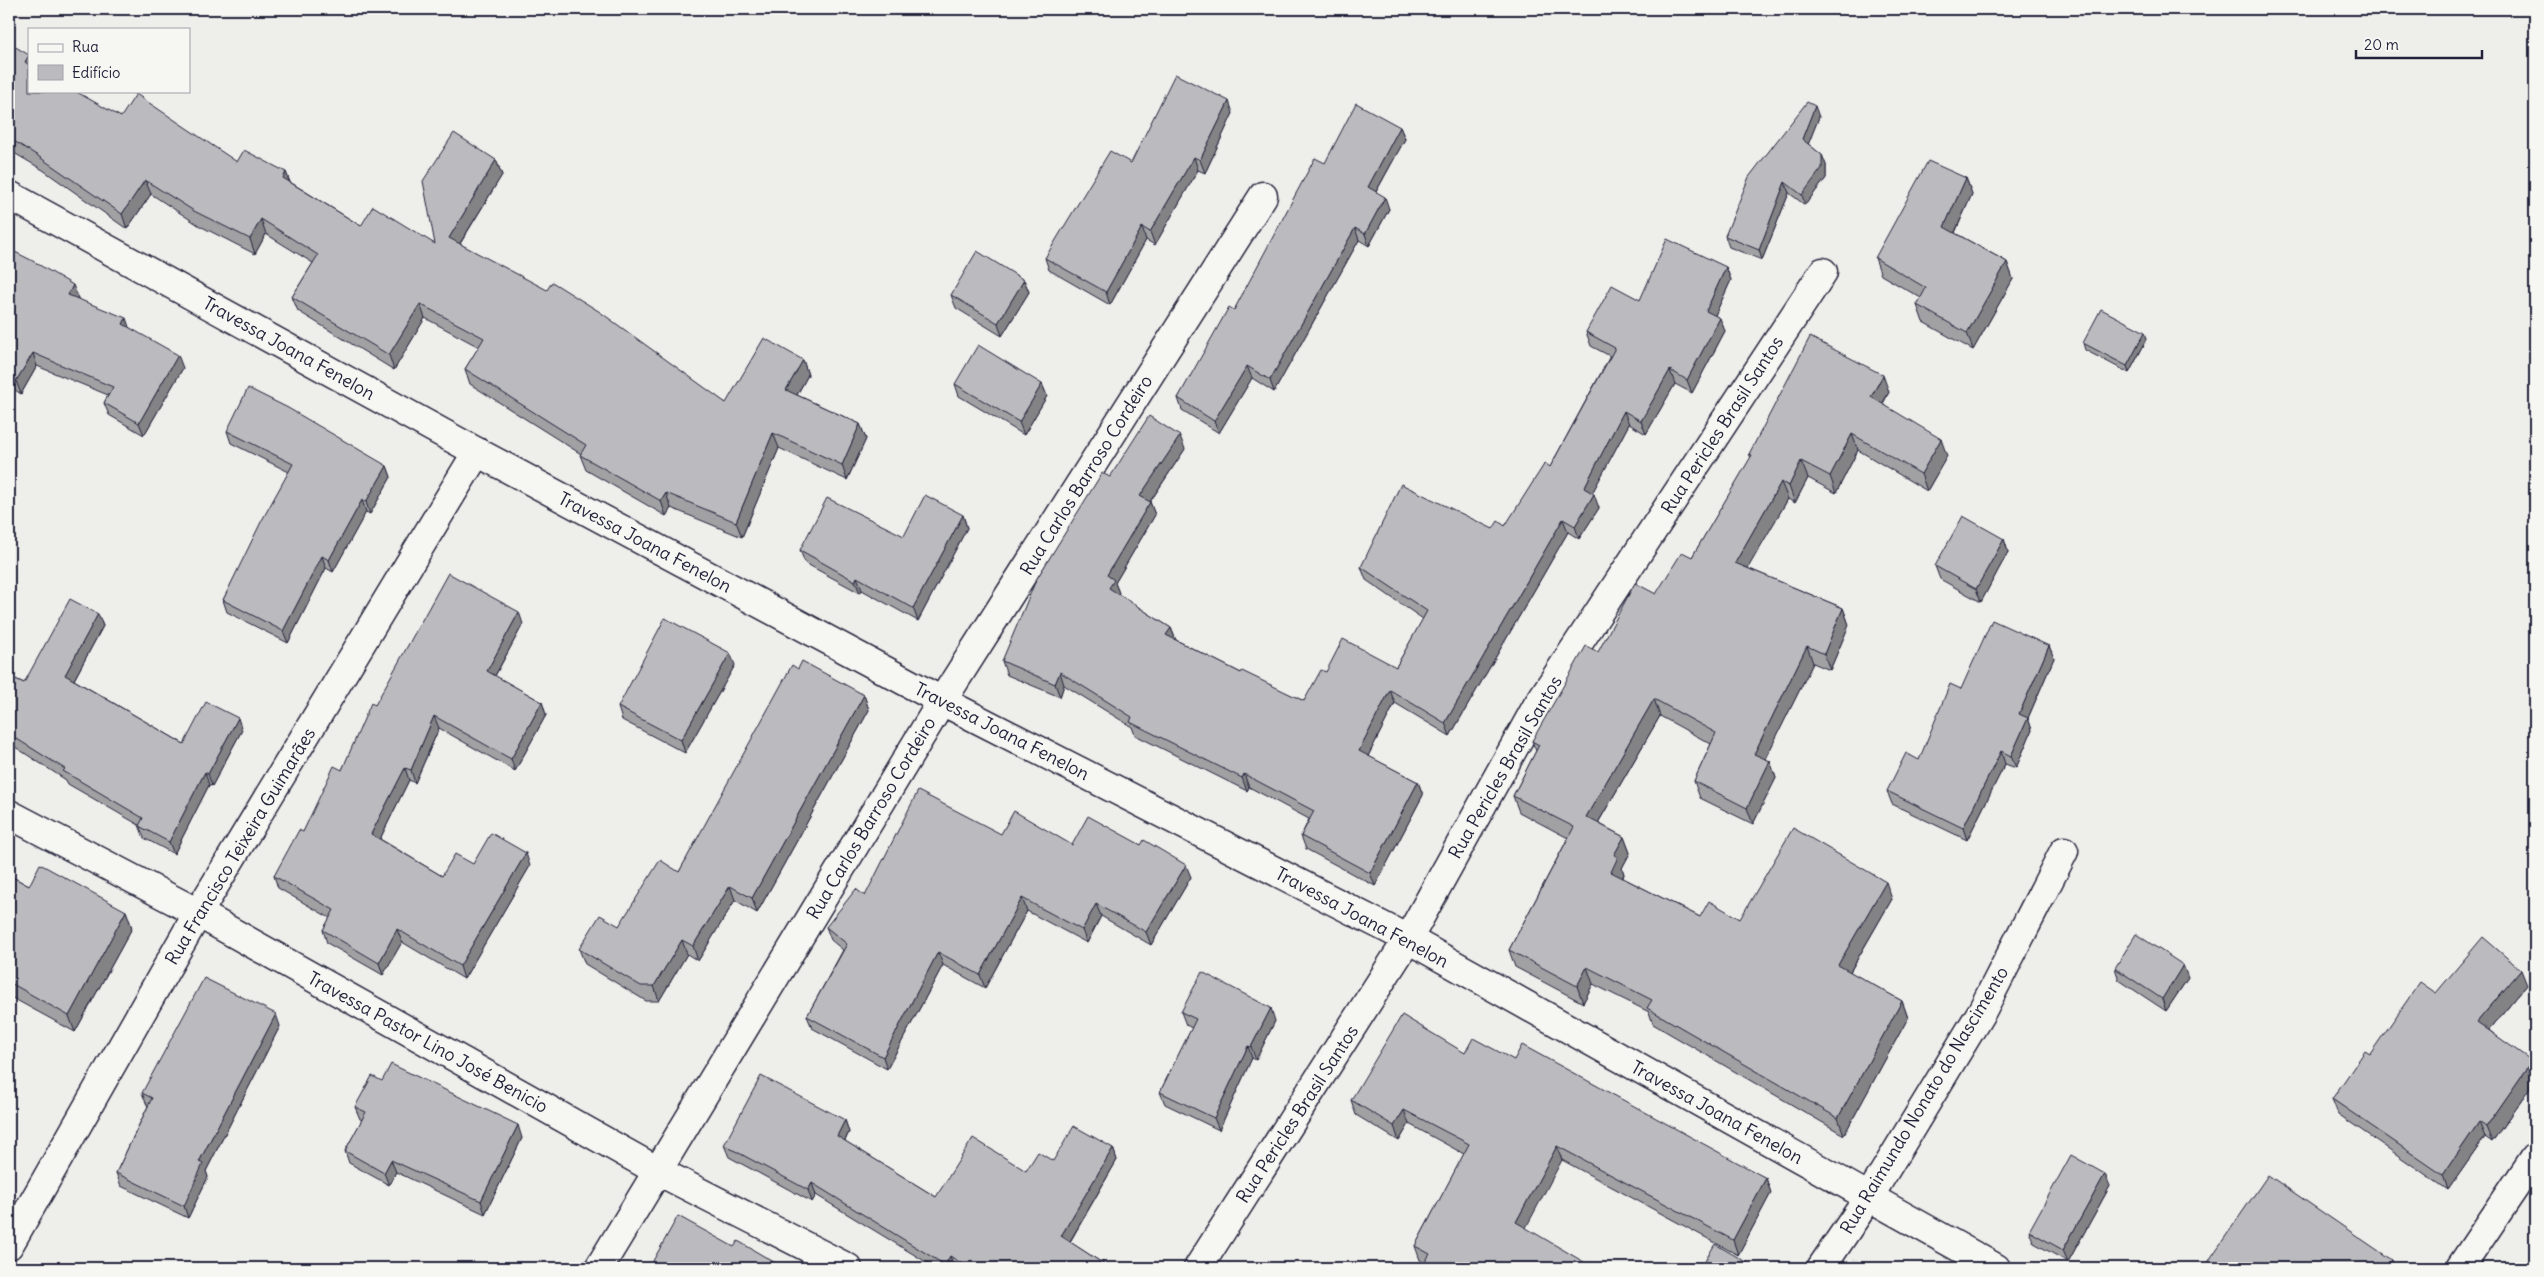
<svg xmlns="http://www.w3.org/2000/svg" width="2544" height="1277" font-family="Delius,sans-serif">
  <rect width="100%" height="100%" fill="#eeeeeb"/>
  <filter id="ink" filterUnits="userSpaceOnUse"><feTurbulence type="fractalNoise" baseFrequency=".02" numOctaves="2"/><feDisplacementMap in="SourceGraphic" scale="10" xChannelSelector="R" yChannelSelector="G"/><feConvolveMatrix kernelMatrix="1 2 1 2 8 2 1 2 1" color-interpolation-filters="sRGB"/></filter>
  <g filter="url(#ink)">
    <polygon fill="#dfdfde" points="1854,1258 1874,1268 1848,1268"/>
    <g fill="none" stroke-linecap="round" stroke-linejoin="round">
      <g stroke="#22223b" stroke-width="31">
        <g id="minor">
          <polyline points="9,195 477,452 942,701 1408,939 1996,1268"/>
          <polyline points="9,814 198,913 658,1171 848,1268"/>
          <polyline points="9,1245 198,913 477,452"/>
          <polyline points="599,1268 942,701 1263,196"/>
          <polyline points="1198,1268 1408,939 1537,706 1823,272"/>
          <polyline points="1821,1268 1869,1197 1982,1011 2064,851"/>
          <polyline points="2460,1268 2535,1157"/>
        </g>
      </g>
      <use href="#minor" stroke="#f6f6f2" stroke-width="28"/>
    </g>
    <g fill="#a1a1a4" stroke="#22223b">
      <polygon points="9,43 29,91 121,117 237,162 286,172 290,182 361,226 435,244 496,160 502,175 460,244 726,403 803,360 808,375 797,395 860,424 866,439 847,480 779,448 742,537 671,508 666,516 586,470 580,455 581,454 470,384 465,369 479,347 425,318 394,370 298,311 292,297 313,263 266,234 255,254 200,226 151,194 127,229 43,170 9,150"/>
      <polygon points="1233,113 1205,173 1198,170 1155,245 1146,240 1110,305 1049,270 1045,258 1131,163"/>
      <polygon points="1819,117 1808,144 1822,155 1826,165 1826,178 1805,205 1789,193 1762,260 1729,247 1725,236"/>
      <polygon points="1400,127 1405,139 1376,192 1389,209 1369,246 1359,240 1274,392 1252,378 1219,433 1182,410 1178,398 1234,310 1325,163"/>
      <polygon points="1966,178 1972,194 1955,233 2007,262 2013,279 1973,350 1923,322 1917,305 1921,298 1881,275 1875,258"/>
      <polygon points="9,249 78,298 77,298 130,328 183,368 144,435 109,415 104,403 108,395 37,366 21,394 9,386"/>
      <polygon points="1726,267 1731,280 1715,315 1725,331 1692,393 1675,384 1646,434 1629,424 1592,493 1599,508 1579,539 1568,532 1450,736 1395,703 1368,756 1418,782 1423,795 1375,886 1306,849 1301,836 1309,819 1249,787 1247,791 1135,735 1132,727 1064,685 1060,697 1007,675 1002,661 1110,477 1185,449 1150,502 1155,515 1115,583 1119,593 1118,594 1171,628 1176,640 1241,673 1304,701 1326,672 1396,667 1423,619 1366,580 1361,567 1505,526 1550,467 1610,356 1591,346 1586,332 1640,300"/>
      <polygon points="1024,280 1029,292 1002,336 956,308 951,295"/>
      <polygon points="2147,339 2129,373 2085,350 2083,343"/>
      <polygon points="955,384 1042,384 1047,396 1024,435 959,396"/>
      <polygon points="1889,392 1883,404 1947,456 1927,491 1858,450 1836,493 1808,478 1795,503 1788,499 1747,568 1843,608 1849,625 1830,670 1813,663 1765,759 1770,761 1776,778 1753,824 1700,798 1694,781 1711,744 1660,716 1598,823 1624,837 1630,853 1622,868 1624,874 1623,878 1700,917 1740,919 1892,899 1850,972 1902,1001 1908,1018 1844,1135 1653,1024 1649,1012 1593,984 1583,1003 1515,967 1509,950 1568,838 1519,812 1513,796 1536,751 1532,741 1598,652 1656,594 1692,557 1751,458 1749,454"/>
      <polygon points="227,431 387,466 391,477 370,514 366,512 333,572 326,568 288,643 227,612 223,600 289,472 231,443"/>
      <polygon points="963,515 967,528 918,621 862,590 860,593 805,563 800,550 904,536"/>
      <polygon points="2004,539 2008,552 1981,602 1940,579 1935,566"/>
      <polygon points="98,614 103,626 74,680 184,744 242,730 212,786 209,785 174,854 144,838 139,825 68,784 66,780 9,743 9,676 24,683"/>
      <polygon points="523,624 495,676 542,702 546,715 515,771 439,728 415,783 409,780 380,839 442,876 473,864 530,866 464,979 402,942 383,975 327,943 323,930 330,918 278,888 274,876 303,832 342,770 375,705"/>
      <polygon points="2049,646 2054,658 2028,718 2032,730 2016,768 2005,764 1967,840 1892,804 1887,791 1919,760 1961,689"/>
      <polygon points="735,665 685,753 622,720 618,707"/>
      <polygon points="798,669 864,695 869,710 757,913 735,900 698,961 687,954 659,1001 646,1001 585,964 579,949 619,926 679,872"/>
      <polygon points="1001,834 1072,845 1141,845 1191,877 1151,945 1101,916 1087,943 1027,911 985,988 943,965 887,1069 812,1028 807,1016 843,950 831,940 826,927 865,896"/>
      <polygon points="9,875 29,886 126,911 132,928 75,1032 9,996"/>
      <polygon points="2115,968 2188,978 2166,1011 2119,980"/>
      <polygon points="2527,985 2489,1030 2535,1069 2535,1080 2492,1142 2485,1137 2448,1190 2338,1114 2332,1099 2370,1054 2436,993"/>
      <polygon points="1181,1012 1275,1021 1256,1060 1252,1058 1219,1130 1165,1104 1160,1092 1192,1028 1186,1025"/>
      <polygon points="280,1026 206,1171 208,1177 188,1218 121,1186 116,1173 148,1106 147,1105 142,1093"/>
      <polygon points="1465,1053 1514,1060 1766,1178 1771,1193 1738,1255 1562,1160 1424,1263 1420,1260 1415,1246 1464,1154 1409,1124 1399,1141 1356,1115 1351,1100"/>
      <polygon points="382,1081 522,1138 485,1214 396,1172 389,1185 349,1163 345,1151 362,1120 360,1119 355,1107"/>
      <polygon points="845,1120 849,1132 845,1141 936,1197 1026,1171 1053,1161 1113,1148 1117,1160 1070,1242 1110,1268 936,1268 816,1195 812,1202 729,1157 724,1145"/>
      <polygon points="2110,1186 2068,1262 2034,1243 2029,1231"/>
    </g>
    <g fill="#838386" stroke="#22223b">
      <polygon points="29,55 29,74 25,62"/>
      <polygon points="1229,101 1233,113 1205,173 1200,160"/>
      <polygon points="1815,106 1819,117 1806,150 1802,139"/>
      <polygon points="1400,127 1405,139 1372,199 1368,187"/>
      <polygon points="1822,155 1826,165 1826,178 1805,205 1802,195"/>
      <polygon points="1194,157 1198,170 1155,245 1150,232"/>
      <polygon points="496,160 502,175 454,253 449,238"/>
      <polygon points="286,172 291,187 283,178"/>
      <polygon points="1966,178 1972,194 1950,243 1944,227"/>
      <polygon points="145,180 151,194 127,229 122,214"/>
      <polygon points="1785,182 1789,193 1762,260 1759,250"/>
      <polygon points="1385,197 1389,209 1369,246 1365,234"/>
      <polygon points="261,219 266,234 255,254 250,239"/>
      <polygon points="1142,227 1146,240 1110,305 1106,292"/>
      <polygon points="1355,228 1359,240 1274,392 1270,380"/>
      <polygon points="2007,262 2013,279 1973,350 1967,333"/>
      <polygon points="1726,267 1731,280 1711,324 1706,311"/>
      <polygon points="1024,280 1029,292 1002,336 998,323"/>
      <polygon points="73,285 78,298 72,307 68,295"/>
      <polygon points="420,304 425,318 394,370 389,355"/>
      <polygon points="126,318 130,330 123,324"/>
      <polygon points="1720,318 1725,331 1692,393 1687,380"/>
      <polygon points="2145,332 2147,339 2129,373 2127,366"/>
      <polygon points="33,353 37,366 21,394 16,381"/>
      <polygon points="178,355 183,368 144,435 139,423"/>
      <polygon points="803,360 808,375 791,405 786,390"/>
      <polygon points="1247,366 1252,378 1219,433 1214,421"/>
      <polygon points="1670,370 1675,384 1646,434 1641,421"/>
      <polygon points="1883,375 1889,392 1877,413 1871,397"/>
      <polygon points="1042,384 1047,396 1024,435 1019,422"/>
      <polygon points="1624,411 1629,424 1588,501 1584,488"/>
      <polygon points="860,424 866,439 847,480 842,465"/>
      <polygon points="773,433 779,448 742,537 736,522"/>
      <polygon points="1852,434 1858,450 1836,493 1830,476"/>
      <polygon points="1180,436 1185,449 1145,509 1140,496"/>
      <polygon points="1941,439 1947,456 1927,491 1921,474"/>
      <polygon points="1801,461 1808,478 1795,503 1789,486"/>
      <polygon points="387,466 391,477 370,514 366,502"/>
      <polygon points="1781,482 1788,499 1741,580 1735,563"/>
      <polygon points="666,493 671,508 666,516 661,501"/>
      <polygon points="1594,494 1599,508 1579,539 1575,526"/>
      <polygon points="362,500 366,512 333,572 329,560"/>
      <polygon points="1150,502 1155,515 1115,583 1119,593 1113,601 1109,588 1107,575"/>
      <polygon points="963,515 967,528 918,621 913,608"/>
      <polygon points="1563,519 1568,532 1450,736 1445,723"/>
      <polygon points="2004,539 2008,552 1981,602 1976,589"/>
      <polygon points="322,556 326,568 288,643 283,631"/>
      <polygon points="857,577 862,590 860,593 855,581"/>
      <polygon points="1843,608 1849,625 1830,670 1824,654"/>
      <polygon points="519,612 523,624 491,683 487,671"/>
      <polygon points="98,614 103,626 70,687 65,675"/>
      <polygon points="1171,628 1176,641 1166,635"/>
      <polygon points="1807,646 1813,663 1760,770 1754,754"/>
      <polygon points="2049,646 2054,658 2024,727 2019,714"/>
      <polygon points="730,653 735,665 685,753 681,740"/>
      <polygon points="1060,672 1064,685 1060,697 1055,684"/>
      <polygon points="1390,690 1395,703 1364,764 1359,751"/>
      <polygon points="864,695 869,710 757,913 752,898"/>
      <polygon points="1654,699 1660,716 1592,833 1586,817"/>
      <polygon points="542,702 546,715 515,771 511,759"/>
      <polygon points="434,716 439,728 415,783 411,770"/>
      <polygon points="238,718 242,730 212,786 208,774"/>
      <polygon points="2028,718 2032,730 2016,768 2011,756"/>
      <polygon points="2001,751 2005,764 1967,840 1963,828"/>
      <polygon points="1770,761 1776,778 1753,824 1747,808"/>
      <polygon points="405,768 409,780 376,847 371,834"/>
      <polygon points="205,772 209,785 174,854 169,842"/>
      <polygon points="1244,774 1249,787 1247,791 1242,778"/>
      <polygon points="1418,782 1423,795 1375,886 1370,873"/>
      <polygon points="1624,837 1630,853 1622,868 1624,874 1617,889 1611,872 1614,855"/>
      <polygon points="526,853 530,866 464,979 460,966"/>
      <polygon points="1186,865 1191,877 1151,945 1146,932"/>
      <polygon points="1886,882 1892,899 1844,982 1838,965"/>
      <polygon points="730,886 735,900 698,961 693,946"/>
      <polygon points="1022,898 1027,911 985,988 980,975"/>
      <polygon points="1096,904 1101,916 1087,943 1082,930"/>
      <polygon points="126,911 132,928 75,1032 69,1016"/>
      <polygon points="397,929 402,942 383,975 379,963"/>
      <polygon points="682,940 687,954 659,1001 654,986"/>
      <polygon points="938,952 943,965 887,1069 883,1057"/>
      <polygon points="2183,965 2188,978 2166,1011 2162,999"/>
      <polygon points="1587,967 1593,984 1583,1003 1577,986"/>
      <polygon points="2521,970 2527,985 2483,1037 2477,1022"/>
      <polygon points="1902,1001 1908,1018 1844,1135 1838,1118"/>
      <polygon points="1271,1008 1275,1021 1256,1060 1251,1047"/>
      <polygon points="276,1014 280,1026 206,1171 208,1177 188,1218 184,1206 199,1162"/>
      <polygon points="1248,1046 1252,1058 1219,1130 1214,1118"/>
      <polygon points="2532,1061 2535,1069 2535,1080 2492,1142 2486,1127"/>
      <polygon points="1404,1110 1409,1124 1399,1141 1394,1126"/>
      <polygon points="845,1120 849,1132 841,1148 837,1136"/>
      <polygon points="2479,1122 2485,1137 2448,1190 2443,1175"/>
      <polygon points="518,1125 522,1138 485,1214 481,1201"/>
      <polygon points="1557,1146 1562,1160 1521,1237 1516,1222"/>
      <polygon points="1113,1148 1117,1160 1066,1248 1061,1236"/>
      <polygon points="391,1160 396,1172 389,1185 384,1173"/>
      <polygon points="2105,1174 2110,1186 2068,1262 2063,1250"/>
      <polygon points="1766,1178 1771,1193 1738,1255 1733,1240"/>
      <polygon points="812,1183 816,1195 812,1202 808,1190"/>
      <polygon points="950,1256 955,1268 946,1268 945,1265"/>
      <polygon points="2392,1260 2395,1268 2386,1268"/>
    </g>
    <g fill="#bbbbbf" stroke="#22223b">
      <polygon points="9,43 29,55 25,62 29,65 29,91 75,91 121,117 136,94 237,162 244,150 286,172 283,178 361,226 373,206 435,244 423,181 454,133 496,160 449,238 547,290 552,282 600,312 726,403 764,338 803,360 786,390 860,424 842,465 773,433 736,522 666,493 661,501 580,455 586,445 465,369 484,338 420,304 389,355 292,297 318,255 261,219 250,239 194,211 145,180 122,214 38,156 9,138"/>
      <polygon points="1175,74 1229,101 1200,160 1194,157 1150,232 1142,227 1106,292 1045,258 1110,151 1131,163"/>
      <polygon points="1807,102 1815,106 1802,139 1822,155 1822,168 1802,195 1785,182 1759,250 1725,236 1749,177"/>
      <polygon points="1356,103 1400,127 1368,187 1385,197 1365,234 1355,228 1270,380 1247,366 1214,421 1178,398 1229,307 1234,310 1315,158 1325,163"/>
      <polygon points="1928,161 1966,178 1944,227 2007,262 1967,333 1917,305 1926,288 1875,258"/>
      <polygon points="1667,239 1726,267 1706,311 1720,318 1687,380 1670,370 1641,421 1624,411 1584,488 1594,494 1575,526 1563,519 1445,723 1390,690 1359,751 1418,782 1370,873 1301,836 1314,811 1244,774 1242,778 1130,722 1132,717 1060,672 1055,684 1002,661 1036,580 1102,473 1110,477 1149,416 1180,436 1140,496 1150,502 1107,575 1114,580 1109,588 1171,628 1166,635 1241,673 1242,671 1304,701 1321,670 1326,672 1343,639 1396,667 1427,611 1361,567 1401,484 1493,529 1498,521 1505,526 1545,463 1550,467 1615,348 1586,332 1612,285 1640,300"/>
      <polygon points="9,249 31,260 73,285 68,295 126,318 123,324 178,355 139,423 104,403 113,387 33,353 16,381 9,377"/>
      <polygon points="977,251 1024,280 998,323 951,295"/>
      <polygon points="2101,309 2145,332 2127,366 2083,343"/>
      <polygon points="1810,337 1883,375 1871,397 1941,439 1921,474 1852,434 1830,476 1801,461 1789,486 1781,482 1735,563 1843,608 1824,654 1807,646 1754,754 1770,761 1747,808 1694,781 1716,733 1654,699 1586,817 1624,837 1614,855 1618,857 1611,872 1700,917 1709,901 1740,919 1793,828 1886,882 1838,965 1902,1001 1838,1118 1647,1008 1652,1000 1587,967 1577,986 1509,950 1574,827 1513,796 1539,745 1532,741 1586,646 1598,652 1635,583 1656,594 1682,552 1692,557 1752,455 1749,454"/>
      <polygon points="978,345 1042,384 1019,422 955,384"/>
      <polygon points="248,388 288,408 387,466 366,502 362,500 329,560 322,556 283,631 223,600 261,522 293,464 227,431"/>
      <polygon points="925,495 963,515 913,608 857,577 855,581 800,550 827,498 904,536"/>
      <polygon points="1963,516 2004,539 1976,589 1935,566"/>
      <polygon points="448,573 519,612 487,671 542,702 511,759 434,716 411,770 405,768 371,834 442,876 455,854 473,864 491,833 526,853 460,966 397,929 379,963 323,930 334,910 274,876 299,830 303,832 334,766 342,770 371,703 375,705"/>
      <polygon points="70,599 98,614 65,675 184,744 206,702 238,718 208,774 205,772 169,842 139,826 143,818 63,771 65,769 9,734 9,676 24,683"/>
      <polygon points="665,618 730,653 681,740 618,707"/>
      <polygon points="1992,620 2049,646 2019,714 2028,718 2011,756 2001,751 1963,828 1887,791 1906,753 1919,760 1950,684 1961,689"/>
      <polygon points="802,661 864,695 752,898 730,886 693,946 682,940 654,986 641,986 579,949 600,915 619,926 660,860 679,872 792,665 798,669"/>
      <polygon points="918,791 1001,834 1014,811 1072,845 1088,816 1141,845 1144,840 1186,865 1146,932 1096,904 1082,930 1022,898 980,975 938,952 883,1057 807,1016 847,944 826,927 856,889 865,896"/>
      <polygon points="40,864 126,911 69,1016 9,982 9,875 29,886"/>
      <polygon points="2136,934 2183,965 2162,999 2115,968"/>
      <polygon points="2483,937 2521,970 2477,1022 2532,1061 2486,1127 2479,1122 2443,1175 2332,1099 2365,1051 2370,1054 2420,982 2436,993"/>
      <polygon points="1202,972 1271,1008 1251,1047 1248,1046 1214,1118 1160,1092 1196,1019 1181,1012"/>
      <polygon points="204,978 276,1014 199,1162 203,1164 184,1206 116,1173 152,1098 142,1093"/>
      <polygon points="1402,1015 1465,1053 1473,1038 1514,1060 1522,1045 1766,1178 1733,1240 1557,1146 1516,1222 1594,1268 1421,1268 1430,1254 1415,1246 1469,1144 1404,1110 1394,1126 1351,1100"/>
      <polygon points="391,1064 518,1125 481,1201 391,1160 384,1173 345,1151 366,1112 355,1107 372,1076 382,1081"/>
      <polygon points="761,1076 845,1120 837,1136 936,1197 973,1138 1026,1171 1038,1152 1053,1161 1074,1126 1113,1148 1061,1236 1110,1268 969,1268 950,1256 945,1265 812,1183 808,1190 724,1145"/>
      <polygon points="2071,1155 2105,1174 2063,1250 2029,1231"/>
      <polygon points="2268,1175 2392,1260 2386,1268 2205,1268 2212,1256"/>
      <polygon points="678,1216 734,1247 738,1241 784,1268 649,1268"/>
      <polygon points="1715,1244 1751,1265 1749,1268 1701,1268"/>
    </g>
  </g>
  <g text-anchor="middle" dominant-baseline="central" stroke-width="4" stroke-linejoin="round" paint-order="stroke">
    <g font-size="18" fill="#22223b" stroke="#f6f6f2">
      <text transform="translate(289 348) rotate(29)">Travessa Joana Fenelon</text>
      <text transform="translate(1722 425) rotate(-57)">Rua Pericles Brasil Santos</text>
      <text transform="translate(1086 475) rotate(-58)">Rua Carlos Barroso Cordeiro</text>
      <text transform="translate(645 542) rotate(28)">Travessa Joana Fenelon</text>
      <text transform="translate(1002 731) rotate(27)">Travessa Joana Fenelon</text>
      <text transform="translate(1505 767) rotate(-60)">Rua Pericles Brasil Santos</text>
      <text transform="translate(871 818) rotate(-59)">Rua Carlos Barroso Cordeiro</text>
      <text transform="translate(240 846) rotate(-59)">Rua Francisco Teixeira Guimarães</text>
      <text transform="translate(1362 917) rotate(28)">Travessa Joana Fenelon</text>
      <text transform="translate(428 1042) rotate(29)">Travessa Pastor Lino José Benicio</text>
      <text transform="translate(1924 1100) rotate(-59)">Rua Raimundo Nonato do Nascimento</text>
      <text transform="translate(1717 1112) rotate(29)">Travessa Joana Fenelon</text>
      <text transform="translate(1297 1114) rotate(-57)">Rua Pericles Brasil Santos</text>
    </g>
  </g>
  <rect width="2544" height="1277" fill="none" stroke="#f6f6f2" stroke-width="30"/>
  <rect x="15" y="15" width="2514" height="1247" fill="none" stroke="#22223b" stroke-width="2" filter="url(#ink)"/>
  <rect x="28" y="28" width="162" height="65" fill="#f6f6f2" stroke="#a1a1a9"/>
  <rect x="38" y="44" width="25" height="8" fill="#f6f6f2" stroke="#a1a1a9"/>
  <text x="72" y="52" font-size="15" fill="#22223b">Rua</text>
  <rect x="38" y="65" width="25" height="15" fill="#bbbbbf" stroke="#a1a1a9"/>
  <text x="72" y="78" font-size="15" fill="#22223b">Edifício</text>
  <path d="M2356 50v8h126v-8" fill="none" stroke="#22223b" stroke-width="2.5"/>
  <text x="2364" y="50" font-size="15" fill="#22223b" stroke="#f6f6f2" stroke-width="4" paint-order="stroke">20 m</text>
</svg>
